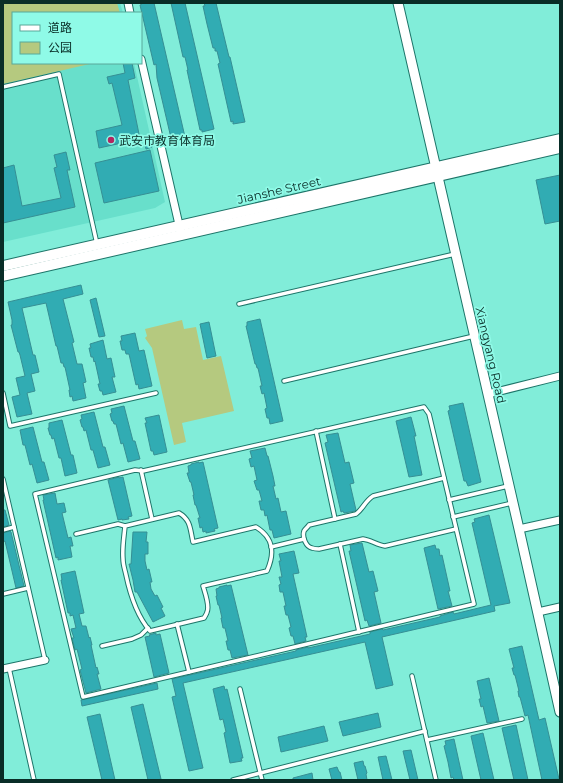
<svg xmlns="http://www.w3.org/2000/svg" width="563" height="783" font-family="Montserrat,'Noto Sans SC',sans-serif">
  <rect width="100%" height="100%" fill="#81edd9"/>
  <polygon fill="#68dfcb" points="3,3 120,3 123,13 13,13 13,63 134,63 165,202 155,208 3,242"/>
  <g fill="#b5c97f">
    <polygon points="3,3 117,3 120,13 13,13 13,63 94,63 3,84"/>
    <polygon points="182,320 184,329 196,327 203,360 221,356 234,411 182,423 186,442 174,445 152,348 145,338 147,336 145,329"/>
  </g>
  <g fill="#31acb3" stroke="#368f94">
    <polygon points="141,3 154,3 185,137 173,140 172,137 171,138 157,78 156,64 154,65 140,5 142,4"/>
    <polygon points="171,3 185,3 214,129 202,132 202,130 200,130 187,70 188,70 185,57 183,57"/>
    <polygon points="204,3 216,3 229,57 230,57 245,122 233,124 233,121 231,122 218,64 220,63 217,51 215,51 215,48 213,48 207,24 203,6 205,6"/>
    <polygon points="123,63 132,63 135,78 128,80 140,139 99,148 96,131 122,125 112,83 109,84 107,77 125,73"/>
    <polygon points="149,135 152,147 146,149 143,137"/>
    <polygon points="150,150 159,191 104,203 95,163"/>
    <polygon points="66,152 70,170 67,170 75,207 3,223 3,168 14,165 22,206 61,198 54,168 57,167 54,155"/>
    <polygon points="560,175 560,221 545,224 536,180"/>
    <polygon points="81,285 83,294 63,299 74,342 72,343 77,364 82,364 86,382 83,383 86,398 73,401 72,396 70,397 69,390 70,390 65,367 64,367 63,363 61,363 57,346 56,346 46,303 22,308 33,355 35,355 39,372 31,374 35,391 27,393 32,414 17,417 12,397 20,395 16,378 25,376 20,355 19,352 18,352 11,325 12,325 12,320 8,302"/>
    <polygon points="96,298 105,336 99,337 90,300"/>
    <polygon points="260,319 283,421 270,424 269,418 267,418 265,409 267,408 264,393 262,394 260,386 262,386 258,368 257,368 256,364 255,364 246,326 247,326 247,322"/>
    <polygon points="209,322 216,356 207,358 200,324"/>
    <polygon points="135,333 139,351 144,350 152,386 139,389 138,384 136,385 129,354 126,354 125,350 122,350 120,341 122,341 121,336"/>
    <polygon points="103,340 107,359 111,358 115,377 112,377 116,392 103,395 102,391 100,391 98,384 100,384 95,361 94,362 93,357 91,357 89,348 91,348 90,344"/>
    <polygon points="463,403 481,482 468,486 466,481 464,481 448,411 450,410 449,406"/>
    <polygon points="124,406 133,441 135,441 140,459 128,462 123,443 121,444 116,424 114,424 113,421 112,421 110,414 112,413 111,409"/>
    <polygon points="94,412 103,447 105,447 110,465 98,468 93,450 91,450 86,430 84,431 83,427 82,427 80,420 82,419 81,415"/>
    <polygon points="159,415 167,452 154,455 153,451 151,451 145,423 147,423 145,418"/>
    <polygon points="411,417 416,436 414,436 422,475 409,477 396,421"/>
    <polygon points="62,420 71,455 73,455 77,473 65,476 61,458 59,458 54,438 52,439 51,435 50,435 48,428 49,428 49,423"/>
    <polygon points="33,427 42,462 44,462 49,480 37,483 32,464 30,465 25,445 23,445 20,430"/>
    <polygon points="338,433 345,463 349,462 354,483 350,484 356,510 355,511 344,513 343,511 341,512 325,443 328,442 326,435"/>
    <polygon points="265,448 267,456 268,456 273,476 275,486 273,486 276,499 278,498 281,512 286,511 291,534 274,538 272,530 270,530 267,515 265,516 264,510 261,510 259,501 262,501 259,490 257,490 254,481 257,480 254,466 251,467 249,459 252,458 250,451"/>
    <polygon points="199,462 199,463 203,462 218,528 214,529 215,531 206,533 206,531 203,532 202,527 200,528 198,518 200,518 196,505 195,505 193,495 194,495 191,482 190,482 187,473 189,473 188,466 191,465 191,464"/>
    <polygon points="119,477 119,478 123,477 132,516 128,517 129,519 122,520 122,519 118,520 108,480"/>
    <polygon points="55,493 57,504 64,503 66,512 62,513 68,538 71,537 73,546 70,546 72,557 58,560 58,557 56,558 43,500 44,500 43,495"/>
    <polygon points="3,510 5,510 9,525 3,527"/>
    <polygon points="489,515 510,603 494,606 495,611 382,637 393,685 376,689 365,642 183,683 203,768 189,771 172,697 176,696 172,679 296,651 296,650 308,647 308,648 370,634 370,632 382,629 383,630 440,617 440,616 453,612 454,614 491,605 472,523 475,522 474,519"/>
    <polygon points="10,531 11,532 24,586 16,588 5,541 3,542 3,533"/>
    <polygon points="133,532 147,532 146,542 148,542 148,554 145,554 145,561 147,570 149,569 152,582 150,582 151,589 155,596 157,595 163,607 161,608 165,616 153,622 137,592 135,592 133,580 129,564 131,564"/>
    <polygon points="362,543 369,572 373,571 378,591 374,592 381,623 369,626 367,620 365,621 349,551 351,551 350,545"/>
    <polygon points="435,545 436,549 439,549 440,556 442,555 450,591 448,591 452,606 438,609 424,548"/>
    <polygon points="294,551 299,573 293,574 307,637 305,637 306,641 295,644 293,636 291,636 289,628 291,627 288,615 286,615 284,606 286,606 283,592 280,592 279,585 281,584 279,577 282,577 279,561 281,561 279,554"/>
    <polygon points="75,571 84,613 79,614 82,626 86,626 89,638 90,637 92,645 91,645 96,668 97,667 99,674 97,674 101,689 86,693 80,670 82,669 77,649 75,650 72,638 74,638 71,629 76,628 73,615 70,616 70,613 68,613 61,580 62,580 61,574"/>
    <polygon points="227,585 227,586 231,585 248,655 232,658 230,650 228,650 226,641 228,641 225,628 223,628 221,618 222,618 219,605 218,605 216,596 217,596 216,589 219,588 219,587"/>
    <polygon points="156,633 156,635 160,634 169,673 154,677 145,637 150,636 149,635"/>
    <polygon points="522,646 539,720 545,718 559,779 542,780 528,715 525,716 520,697 519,697 518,691 519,691 515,675 514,675 512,668 514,668 509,649"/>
    <polygon points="489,678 499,721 487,723 483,706 481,707 479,699 481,699 477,681"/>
    <polygon points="157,683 158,689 82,706 81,700"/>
    <polygon points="224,686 225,690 227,689 243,758 241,758 242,761 230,763 224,733 226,732 223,719 220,720 213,689"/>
    <polygon points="143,704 161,779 157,780 148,780 131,707"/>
    <polygon points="378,713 381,727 343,736 339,722"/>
    <polygon points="100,714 115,780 102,780 87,717"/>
    <polygon points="516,725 528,780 514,780 502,728"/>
    <polygon points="324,726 328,741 281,752 278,737"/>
    <polygon points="483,733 494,780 481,780 471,736"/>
    <polygon points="454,739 463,780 454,780 453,777 451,778 448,762 444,746 446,745 445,741"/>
    <polygon points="411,750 418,780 410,780 403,751"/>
    <polygon points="386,756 392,780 383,780 378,757"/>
    <polygon points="363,761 364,766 365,766 367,773 366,774 367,780 358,780 354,763"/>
    <polygon points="337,767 339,772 340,772 342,780 332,780 329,769"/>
    <polygon points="312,773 313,780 293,780 293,778"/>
  </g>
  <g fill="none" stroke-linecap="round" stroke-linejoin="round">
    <g stroke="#1d7569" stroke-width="5.5">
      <g id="service">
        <polyline points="3,87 59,74 97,244"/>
        <polyline points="239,304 455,254"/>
        <polyline points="284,381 474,336"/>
        <polyline points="3,393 10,426 156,393"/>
        <polygon points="424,407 429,414 474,604 320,641 83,697 35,494 135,470 143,471"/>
        <polyline points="316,431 335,519"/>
        <polyline points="141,470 152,519"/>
        <path d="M444 478 373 496C365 501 363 509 356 514L309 525C308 527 305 529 304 531 302 537 306 547 312 548 315 549 317 549 319 549L363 539C371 540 377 545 385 546L456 529"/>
        <polyline points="3,479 45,660"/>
        <polyline points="449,500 508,486"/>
        <path d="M179 513C191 520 190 529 193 542L256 527C274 538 275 553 267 571L203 586C205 593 210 606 207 612 207 613 204 618 204 618L150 631C137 616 130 594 126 575 125 570 123 565 123 559 122 548 124 537 125 526Z"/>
        <polyline points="453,517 512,503"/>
        <polyline points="3,530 14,527"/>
        <polyline points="76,534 118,524 125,526"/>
        <polyline points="340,544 359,632"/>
        <polyline points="271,547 304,539"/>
        <polyline points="3,594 28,588"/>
        <polyline points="177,624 189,672"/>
        <polyline points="102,646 132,639 141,635 148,628"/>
        <polyline points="9,668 34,780"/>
        <polyline points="412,676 436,780"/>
        <polyline points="240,689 262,780"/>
        <polyline points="427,740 522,719"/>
        <polyline points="233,780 425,731"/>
      </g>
    </g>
    <g stroke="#1d7569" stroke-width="9">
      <g id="minor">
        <polyline points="128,3 130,13"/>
        <polyline points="141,59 180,229"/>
        <polyline points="488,394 560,376"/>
        <polyline points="519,529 560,520"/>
        <polyline points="538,612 560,607"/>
        <polyline points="3,669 45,660"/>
      </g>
    </g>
    <g stroke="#1d7569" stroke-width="11">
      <polyline id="tertiary" points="398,3 519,529 560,712"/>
    </g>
    <g stroke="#1d7569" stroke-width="12">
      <g id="secondary">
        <polyline points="3,266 560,139"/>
        <polyline points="3,276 560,148"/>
      </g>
    </g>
    <use href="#service" stroke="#fff" stroke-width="3.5"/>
    <use href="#minor" stroke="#fff" stroke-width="7"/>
    <use href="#tertiary" stroke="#fff" stroke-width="9"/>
    <use href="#secondary" stroke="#fff" stroke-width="10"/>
  </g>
  <circle fill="#b22661" stroke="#8ffae7" stroke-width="1.5" cx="111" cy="140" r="4"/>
  <g text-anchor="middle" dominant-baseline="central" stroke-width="3.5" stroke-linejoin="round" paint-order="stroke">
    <g font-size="12" fill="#092d27" stroke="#8ffae7" text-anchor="start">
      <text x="119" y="140">武安市教育体育局</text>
    </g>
    <g font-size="12" fill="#092d27" stroke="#8ffae7">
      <text transform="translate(279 190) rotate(-13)">Jianshe Street</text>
      <text transform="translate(491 355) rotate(77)">Xiangyang Road</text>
    </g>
  </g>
  <rect width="563" height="783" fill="none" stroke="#092d27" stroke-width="8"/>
  <rect x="12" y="12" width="130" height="52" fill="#8ffae7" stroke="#59a89a"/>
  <rect x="20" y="25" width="20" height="6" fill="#ffffff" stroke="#59a89a"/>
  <text x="48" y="32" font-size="12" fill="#092d27">道路</text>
  <rect x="20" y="42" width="20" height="12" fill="#b5c97f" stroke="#59a89a"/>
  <text x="48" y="52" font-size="12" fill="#092d27">公园</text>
</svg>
